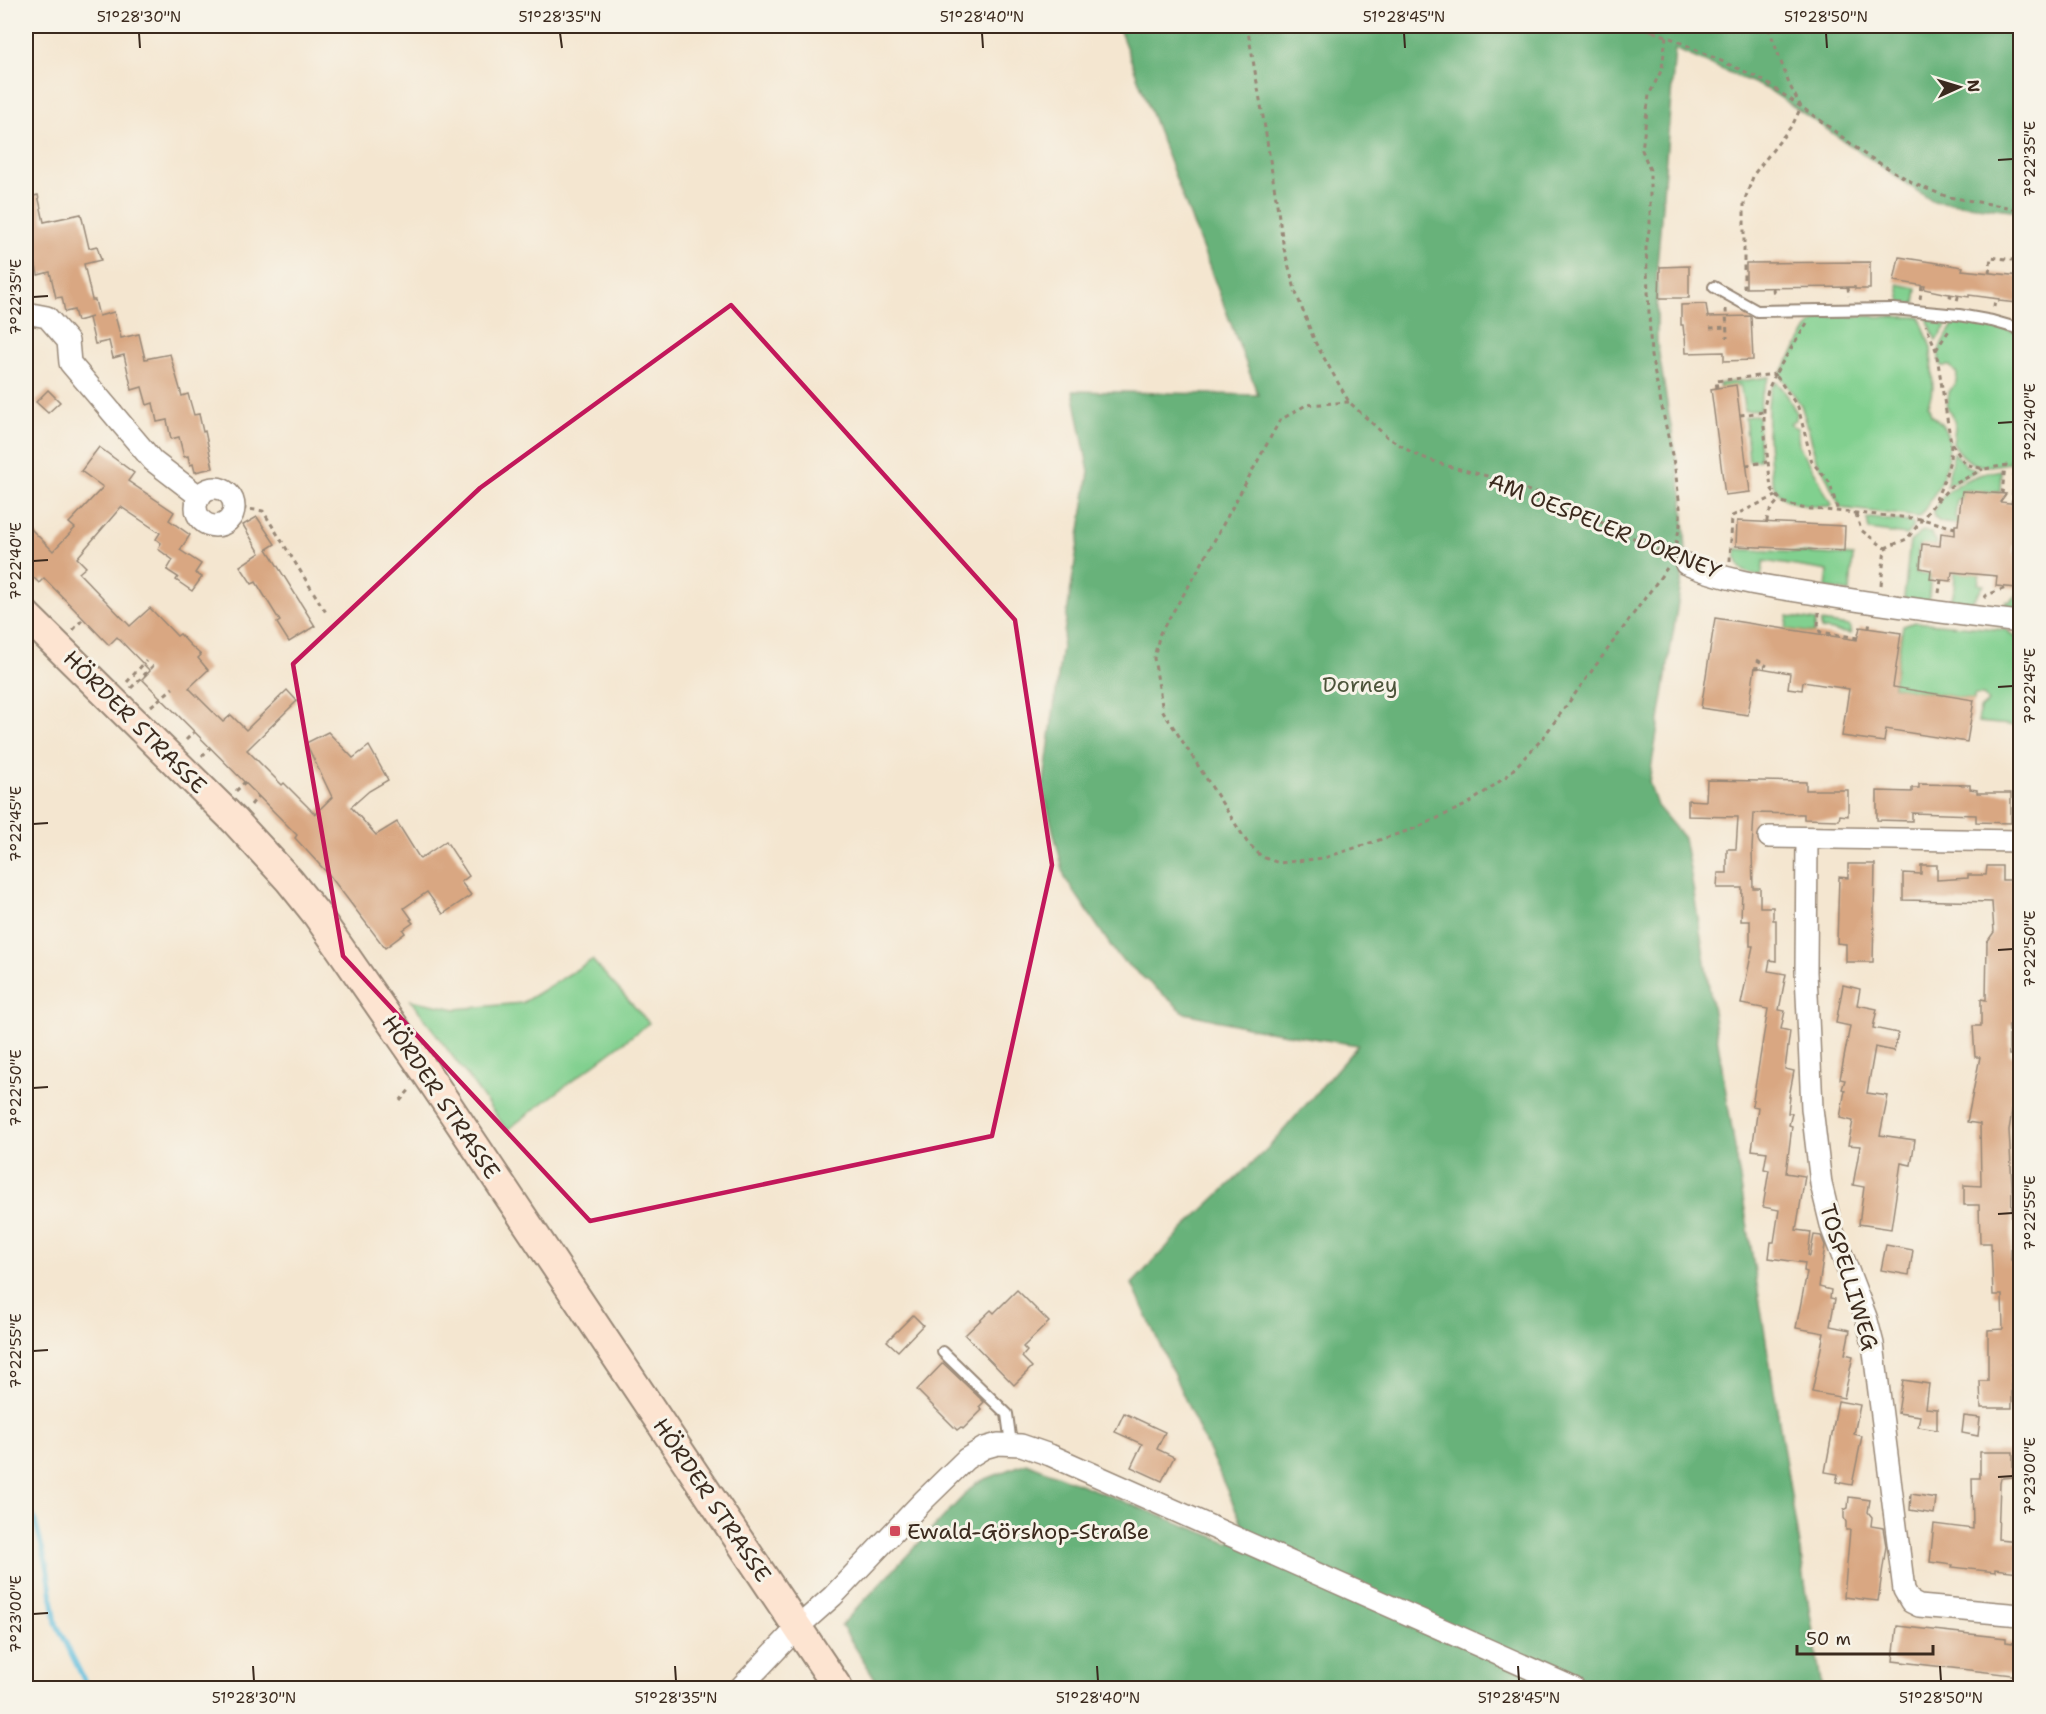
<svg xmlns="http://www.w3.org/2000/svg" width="2046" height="1714" font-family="'Shantell Sans',sans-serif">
  <rect width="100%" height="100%" fill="#f7f3e8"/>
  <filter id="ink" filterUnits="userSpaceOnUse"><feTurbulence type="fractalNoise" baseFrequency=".0167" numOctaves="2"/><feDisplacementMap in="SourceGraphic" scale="12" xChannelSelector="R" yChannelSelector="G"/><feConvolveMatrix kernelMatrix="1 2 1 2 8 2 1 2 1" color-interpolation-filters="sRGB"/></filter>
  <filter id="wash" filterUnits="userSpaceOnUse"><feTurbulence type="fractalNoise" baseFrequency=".008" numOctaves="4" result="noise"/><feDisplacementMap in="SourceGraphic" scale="24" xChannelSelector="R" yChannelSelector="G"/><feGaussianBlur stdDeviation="1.35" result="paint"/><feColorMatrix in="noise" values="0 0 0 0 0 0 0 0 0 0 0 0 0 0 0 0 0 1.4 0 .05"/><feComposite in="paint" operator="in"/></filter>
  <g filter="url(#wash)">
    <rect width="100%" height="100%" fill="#f4e6d0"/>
    <g fill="#81d08f" stroke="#5e7d56" stroke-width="1.5">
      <polygon points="1898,284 1917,288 1915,304 1901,303"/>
      <path d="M1845 316 1920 317 1931 348 1933 389 1928 405 1931 415C1968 437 1939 492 1919 517L1841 508 1823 470 1815 457 1810 434 1801 405 1780 375 1809 327 1818 318Z"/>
      <polygon points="1927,318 1950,320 1936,341"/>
      <path d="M1955 322 1992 326 2020 333V461C1988 466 1973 475 1953 443 1955 423 1958 425 1947 407L1949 392 1956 382 1957 374 1950 366H1942C1932 351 1948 334 1955 322Z"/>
      <polygon points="1769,377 1761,397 1760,410 1745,411 1740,385 1720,388 1719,384"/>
      <path d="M1776 382C1789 393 1788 400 1797 413L1796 419 1790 423 1792 426 1797 428 1799 446 1816 474 1832 506C1816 507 1795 506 1782 497 1780 494 1775 489 1774 486 1768 471 1765 404 1771 389 1772 387 1774 384 1776 382Z"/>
      <polygon points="1756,415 1758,416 1760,460 1749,461 1745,417"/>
      <polygon points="1954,452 1966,466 1978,470 1946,486"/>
      <polygon points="2017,467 2020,467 2020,545 2014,544 2018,505 2014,504"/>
      <path d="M2001 470 2000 492 1962 490 1961 499H1957L1955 518 1958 519V524C1946 523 1933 525 1934 510 1947 485 1975 474 2001 470Z"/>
      <polygon points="1871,518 1911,522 1914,526 1906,535 1869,530 1867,519"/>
      <polygon points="1923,531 1930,532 1936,541 1936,545 1919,545 1916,573 1929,574 1930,577 1929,603 1904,598 1910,542"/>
      <path d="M1736 549 1853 556 1850 592 1826 588 1828 571 1764 561 1761 577C1741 571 1737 571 1736 549Z"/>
      <path d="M1955 572 1980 574 1978 584 1984 585C1972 604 1969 608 1946 605 1956 599 1954 582 1955 572Z"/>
      <polygon points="2018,585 2020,586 2020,613 2002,611 2006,601 2009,602 2014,597 2016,598"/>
      <polygon points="1788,616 1816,621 1814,633 1786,629"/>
      <polygon points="1821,622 1849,626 1851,634 1821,629"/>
      <polygon points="1915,622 2007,630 2013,636 2020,638 2020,726 1978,722 1980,709 1988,702 1983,695 1974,695 1974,700 1893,687 1903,626"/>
      <polygon points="592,960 649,1023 507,1130 411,1000 456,1009 522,1003"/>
    </g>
    <polygon fill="#68b27a" stroke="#526e4c" stroke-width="1.5" points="1118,26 2020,26 2020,211 1932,201 1769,90 1675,49 1657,266 1657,342 1683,500 1686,553 1649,782 1657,806 1684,838 1691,875 1822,1688 881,1688 841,1625 976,1483 1026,1463 1230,1543 1242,1523 1132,1284 1191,1221 1268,1148 1358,1045 1261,1030 1185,1013 1117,955 1065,878 1043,790 1062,646 1089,472 1073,391 1258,395"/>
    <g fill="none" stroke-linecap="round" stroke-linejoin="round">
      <polyline stroke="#5fbede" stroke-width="5" points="26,1501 35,1521 47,1566 56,1623 88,1688"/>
    </g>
    <g id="blocks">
      <g fill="#d9a782">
        <polygon points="38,195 44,222 81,214 89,248 97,246 101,260 84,264 92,300 95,300 99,316 114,312 121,338 139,334 145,359 170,354 182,396 188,394 194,415 199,414 203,432 205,431 213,468 195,472 193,464 190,465 188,456 184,457 179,437 171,439 167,420 157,422 153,403 147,405 142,387 132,390 124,355 113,358 109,341 95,344 89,318 92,317 77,321 74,310 65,312 62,297 56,298 50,272 38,275 30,240 26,241 26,198"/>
        <polygon points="1899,257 1963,267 1962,270 2020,276 2018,303 1999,301 1999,299 1969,295 1969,297 1943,293 1924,289 1925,286 1894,281"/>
        <polygon points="1870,262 1870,289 1855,289 1855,287 1746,288 1746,263"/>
        <polygon points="1689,266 1689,298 1659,298 1660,267"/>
        <polygon points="1706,304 1708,317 1751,316 1753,360 1724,361 1724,352 1686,353 1685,335 1684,335 1683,325 1681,325 1681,305"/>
        <polygon points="1736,385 1750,492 1725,495 1711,389"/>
        <polygon points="48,390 60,402 48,413 36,402"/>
        <polygon points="99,447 134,473 128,481 174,512 169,520 190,535 180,550 201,564 195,573 202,577 192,591 176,580 178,577 167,570 173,560 158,549 161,543 156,539 160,533 121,507 77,558 86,567 79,573 130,626 150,608 177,636 180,634 190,645 201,655 198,658 208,670 189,688 223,722 231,715 246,730 287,690 297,701 247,750 282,785 284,783 315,814 332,797 306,743 328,732 353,758 369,746 388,780 369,791 351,807 376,835 397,822 420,859 446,841 469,876 461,882 471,895 443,914 427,892 404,908 412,919 410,920 413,923 403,930 405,933 385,948 330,876 295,838 297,835 142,679 150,671 117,637 109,645 44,578 39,583 26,570 26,524 53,551 75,528 69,523 103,487 81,471"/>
        <polygon points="1962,491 2006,494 2000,502 2018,504 2013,553 2020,554 2020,579 2018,579 2017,588 1996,586 1997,576 1952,572 1951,581 1930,579 1931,570 1920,568 1922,544 1940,546 1941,533 1955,535 1955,525 1958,525"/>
        <polygon points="257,517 275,544 267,549 315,626 289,642 277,623 280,621 256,582 252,584 240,566 260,553 243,525"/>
        <polygon points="1737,521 1845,526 1844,551 1736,546"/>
        <polygon points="1715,618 1857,640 1860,627 1901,633 1893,687 1974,700 1967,742 1886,729 1884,742 1842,736 1849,689 1803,682 1802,690 1788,688 1790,673 1755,667 1748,715 1701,708"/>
        <polygon points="1707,780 1806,782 1806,790 1848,790 1848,816 1840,815 1839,820 1804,819 1804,814 1754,813 1752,849 1753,888 1760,888 1760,907 1773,907 1773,920 1776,920 1776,961 1770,960 1768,971 1786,974 1779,1010 1785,1011 1781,1029 1790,1031 1785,1069 1794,1071 1789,1097 1790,1097 1788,1113 1792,1113 1789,1125 1792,1126 1786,1173 1805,1176 1796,1230 1811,1232 1808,1255 1810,1256 1814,1235 1821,1236 1825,1245 1819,1287 1831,1290 1830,1298 1835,1299 1830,1326 1850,1330 1845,1354 1853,1356 1844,1398 1812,1392 1824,1333 1796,1328 1807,1272 1804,1271 1805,1263 1769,1258 1771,1242 1774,1242 1779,1210 1763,1207 1769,1170 1764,1169 1767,1152 1752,1150 1758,1107 1752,1106 1768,1009 1741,1004 1753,946 1750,946 1750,921 1741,921 1742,888 1717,888 1718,873 1727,873 1727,849 1736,849 1738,817 1688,816 1688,800 1706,801"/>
        <polygon points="1919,784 1970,785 1970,789 1977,790 1977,793 2011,793 2011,823 1976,822 1976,815 1912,813 1912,821 1877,820 1877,791 1912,792 1912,788 1919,788"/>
        <polygon points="1848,864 1875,864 1873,962 1846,962 1846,944 1837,943 1839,877 1848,878"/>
        <polygon points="1921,865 1937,865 1937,880 1968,878 1968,875 1986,875 1987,866 2002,866 2002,880 2020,880 2019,924 2020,1024 2009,1025 2009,1055 2016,1055 2016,1074 2018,1075 2009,1130 2012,1185 2011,1260 2020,1260 2020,1361 2012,1361 2012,1408 1981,1408 1980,1381 1988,1381 1988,1330 2003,1329 2002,1295 1993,1295 1991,1243 1980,1243 1979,1205 1964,1205 1964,1185 1981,1186 1980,1124 1967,1122 1980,1057 1975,1057 1973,1026 1981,1026 1981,999 1986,1000 1987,942 1994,932 1992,902 1903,900 1903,873 1921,874"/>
        <polygon points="1843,985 1860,989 1857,1005 1877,1009 1873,1028 1898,1033 1894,1051 1875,1047 1867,1093 1888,1096 1880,1135 1915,1140 1911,1165 1901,1163 1891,1229 1859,1224 1864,1187 1853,1185 1860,1146 1848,1145 1853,1121 1840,1118 1845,1090 1842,1089 1845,1080 1840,1079 1850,1026 1836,1023"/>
        <polygon points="1886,1245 1913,1250 1909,1275 1881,1270"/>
        <polygon points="1017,1290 1049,1322 1023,1347 1027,1351 1022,1357 1032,1367 1014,1385 965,1335 991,1310 994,1313"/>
        <polygon points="913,1315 923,1325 898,1351 887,1341"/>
        <polygon points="943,1363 984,1402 979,1407 982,1410 963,1429 961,1427 957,1430 917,1390"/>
        <polygon points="1903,1380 1929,1384 1926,1408 1937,1409 1937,1430 1918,1427 1920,1416 1898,1413"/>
        <polygon points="1838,1401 1860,1405 1854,1434 1862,1436 1852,1485 1836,1482 1838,1474 1825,1472"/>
        <polygon points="1124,1413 1165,1432 1157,1449 1174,1457 1162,1481 1131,1467 1142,1444 1115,1432"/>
        <polygon points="1964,1416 1980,1418 1978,1436 1962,1433"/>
        <polygon points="1980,1452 2013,1452 2013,1477 2001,1478 2000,1483 1998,1539 2020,1541 2018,1572 1995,1569 1995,1572 1952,1567 1953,1565 1930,1562 1934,1524 1973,1529 1972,1478 1980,1478"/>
        <polygon points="1911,1494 1936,1498 1934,1514 1910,1510"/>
        <polygon points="1849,1497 1870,1500 1868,1512 1872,1517 1871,1526 1883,1528 1886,1546 1878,1601 1844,1597 1850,1530 1846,1530 1846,1522 1844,1518 1844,1510 1848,1508"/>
        <polygon points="1897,1626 2006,1638 2006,1642 2020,1644 2020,1676 1893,1661"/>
      </g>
    </g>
  </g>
  <g filter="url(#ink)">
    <use href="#blocks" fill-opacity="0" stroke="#988877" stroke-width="1.5"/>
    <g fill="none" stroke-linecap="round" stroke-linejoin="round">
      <g stroke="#988877" stroke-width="14">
        <g id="service">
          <polyline points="1714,287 1757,311 1893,309 1959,315 1992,321 2020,329"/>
          <polyline points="943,1352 1007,1414 1011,1444"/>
        </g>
      </g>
      <g stroke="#988877" stroke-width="24">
        <g id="minor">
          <polyline points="26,313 47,317 68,341 70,363 153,461 200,497"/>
          <circle cx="215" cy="507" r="19"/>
          <path d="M1686 564C1726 581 1772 587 1815 594 1884 605 1952 614 2020 622"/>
          <polyline points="1769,837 2020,841"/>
          <polyline points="1807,838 1806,972 1812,1108 1821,1184 1832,1229 1866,1317 1873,1344 1904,1590 1911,1602 1919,1606 2020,1615"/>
          <polyline points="740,1688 797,1628 833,1596 924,1500 966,1459 984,1448 998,1444 1021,1445 1050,1455 1574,1688"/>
        </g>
      </g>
      <g stroke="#988877" stroke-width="32">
        <polyline id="secondary" points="26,615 235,821 289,880 317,915 425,1071 838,1688"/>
      </g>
      <g stroke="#988877" stroke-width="3" stroke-dasharray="4.5 4.5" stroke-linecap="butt">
        <polyline points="1247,26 1265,128 1284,249 1296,293 1315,342 1349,402 1386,436 1414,454 1444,465 1487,476 1541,495 1584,514 1671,556"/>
        <polyline points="1636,26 1666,36 1761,79 1820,120 1864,154 1917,185 1948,197 2020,209"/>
        <polyline points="1650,31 1668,26"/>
        <polyline points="1666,36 1662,69 1649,95 1642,150 1650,170 1650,224 1646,248 1651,356 1675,469 1680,507 1680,525 1675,548"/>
        <polyline points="1989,273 1991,257 2020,261"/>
        <polyline points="1848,287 1849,296"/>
        <polyline points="1744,288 1744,202 1754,174 1793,124 1801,107 1789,84 1768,26"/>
        <polyline points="1773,288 1774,297"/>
        <polyline points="1951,294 1950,296 1958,297 1957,301"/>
        <polyline points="1920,299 1922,286"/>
        <polyline points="1994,307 1995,298"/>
        <polyline points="1726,309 1727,338"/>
        <polyline points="1807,323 1775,374 1798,407 1812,462 1830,483 1838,512"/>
        <polyline points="1710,328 1726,327"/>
        <polyline points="1936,350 1950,329"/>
        <polyline points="1775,374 1768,390 1764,407 1764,427 1771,488 1782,502 1802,508 1922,519 1955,528"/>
        <polyline points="1717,388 1716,381 1775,374"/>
        <polyline points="1349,402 1306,405 1280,420 1196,574 1160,633 1154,658 1163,711 1247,842 1262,857 1279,863 1324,858 1416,828 1468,804 1507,776 1542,739 1667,568"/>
        <polyline points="1740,415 1764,412"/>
        <polyline points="1952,444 1965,464 1984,469 2020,463"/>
        <polyline points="1746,465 1767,462"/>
        <polyline points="2002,494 2005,465"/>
        <polyline points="1937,501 1951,486 1983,469"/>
        <polyline points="2012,504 2015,464"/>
        <polyline points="233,507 263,511 327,614"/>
        <polyline points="1856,514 1861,530 1885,548"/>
        <path d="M1767 522C1767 512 1773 507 1779 500"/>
        <polyline points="1885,548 1907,539 1934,504 1945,478 1950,460 1951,443 1936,350 1926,325"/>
        <polyline points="1730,561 1732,516 1776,496"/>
        <polyline points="1881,585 1885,548"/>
        <polyline points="1939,593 1941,580"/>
        <polyline points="1984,598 1987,595 2008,587"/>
        <polyline points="1819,612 1818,624 1820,632 1858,638"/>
        <polyline points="1869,628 1870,620"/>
        <polyline points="73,630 84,618"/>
        <polyline points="1757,660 1767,666"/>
        <polyline points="1755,668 1765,667"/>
        <polyline points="127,682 146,661"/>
        <polyline points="131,688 155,664"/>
        <polyline points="151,706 173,688"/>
        <polyline points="186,740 194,732"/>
        <polyline points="202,756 210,748"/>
        <polyline points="236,791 245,782"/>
        <polyline points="251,805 258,796"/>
        <polyline points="400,1101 411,1088"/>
      </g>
      <use href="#service" stroke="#fff" stroke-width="10"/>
      <use href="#minor" stroke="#fff" stroke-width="21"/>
      <use href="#secondary" stroke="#fde4d1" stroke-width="28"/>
    </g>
  </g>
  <path fill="none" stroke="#c2185b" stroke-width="4.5" stroke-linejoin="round" d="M731 305 1015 620 1052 865 992 1136 590 1221 343 956 293 664 480 488Z"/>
  <path fill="none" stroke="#3b2a1e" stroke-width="2" d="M139 33 140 48M560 33 562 48M982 33 983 48M1404 33 1405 48M1826 33 1827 48M1998 160 2013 159M33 297 48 296M1998 423 2013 422M33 561 48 560M1998 687 2013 686M33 824 48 823M1998 950 2013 949M33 1088 48 1087M1998 1214 2013 1213M33 1351 48 1350M1998 1477 2013 1476M33 1614 48 1613M253 1666 254 1681M675 1666 676 1681M1097 1666 1098 1681M1518 1666 1519 1681M1940 1666 1941 1681"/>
  <rect fill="#d1495b" stroke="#f7f3e8" stroke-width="2" x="889" y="1525" width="12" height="12" rx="3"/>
  <g text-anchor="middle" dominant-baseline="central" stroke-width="6" stroke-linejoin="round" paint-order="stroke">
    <g font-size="22" fill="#3b2a1e" stroke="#f7f3e8">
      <text transform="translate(1605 526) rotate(22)">AM OESPELER DORNEY</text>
      <text transform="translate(135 722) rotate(45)">HÖRDER STRASSE</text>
      <text transform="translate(441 1097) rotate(56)">HÖRDER STRASSE</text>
      <text transform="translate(1849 1277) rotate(73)">TOSPELLIWEG</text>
      <text transform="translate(712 1500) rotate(56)">HÖRDER STRASSE</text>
    </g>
    <g font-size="22" fill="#4c543a" stroke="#f7f3e8">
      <text x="1360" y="684">Dorney</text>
    </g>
    <g font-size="22" fill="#3b2a1e" stroke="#f7f3e8" text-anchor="start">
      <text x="907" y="1531">Ewald-Görshop-Straße</text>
    </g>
  </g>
  <rect width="2046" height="1714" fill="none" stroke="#f7f3e8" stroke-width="66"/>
  <g transform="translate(1959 87) rotate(86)" stroke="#f7f3e8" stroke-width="4.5" paint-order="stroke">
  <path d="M0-4.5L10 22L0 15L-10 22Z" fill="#3b2a1e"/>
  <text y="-9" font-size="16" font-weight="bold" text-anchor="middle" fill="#3b2a1e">N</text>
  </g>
  <path d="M1797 1645v9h136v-9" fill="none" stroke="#3b2a1e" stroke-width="3"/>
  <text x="1806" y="1645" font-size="18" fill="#3b2a1e" stroke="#f7f3e8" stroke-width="4.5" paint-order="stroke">50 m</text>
  <rect x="33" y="33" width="1980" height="1648" fill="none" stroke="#3b2a1e" stroke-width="2"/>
  <g font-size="15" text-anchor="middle" fill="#3b2a1e">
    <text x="139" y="22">51°28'30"N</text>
    <text x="560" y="22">51°28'35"N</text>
    <text x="982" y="22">51°28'40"N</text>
    <text x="1404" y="22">51°28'45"N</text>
    <text x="1826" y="22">51°28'50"N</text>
    <text transform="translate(2030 159) rotate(-90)" y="5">7°22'35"E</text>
    <text transform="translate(16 297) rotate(-90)" y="5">7°22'35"E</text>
    <text transform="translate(2030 422) rotate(-90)" y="5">7°22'40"E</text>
    <text transform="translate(16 561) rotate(-90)" y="5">7°22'40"E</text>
    <text transform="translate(2030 686) rotate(-90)" y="5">7°22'45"E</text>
    <text transform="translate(16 824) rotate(-90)" y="5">7°22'45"E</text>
    <text transform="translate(2030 949) rotate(-90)" y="5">7°22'50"E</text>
    <text transform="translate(16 1088) rotate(-90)" y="5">7°22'50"E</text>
    <text transform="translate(2030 1213) rotate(-90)" y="5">7°22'55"E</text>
    <text transform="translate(16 1351) rotate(-90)" y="5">7°22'55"E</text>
    <text transform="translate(2030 1476) rotate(-90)" y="5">7°23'00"E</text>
    <text transform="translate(16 1614) rotate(-90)" y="5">7°23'00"E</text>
    <text x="254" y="1703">51°28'30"N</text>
    <text x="676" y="1703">51°28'35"N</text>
    <text x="1098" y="1703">51°28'40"N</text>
    <text x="1519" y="1703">51°28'45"N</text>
    <text x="1941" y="1703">51°28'50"N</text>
  </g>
</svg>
